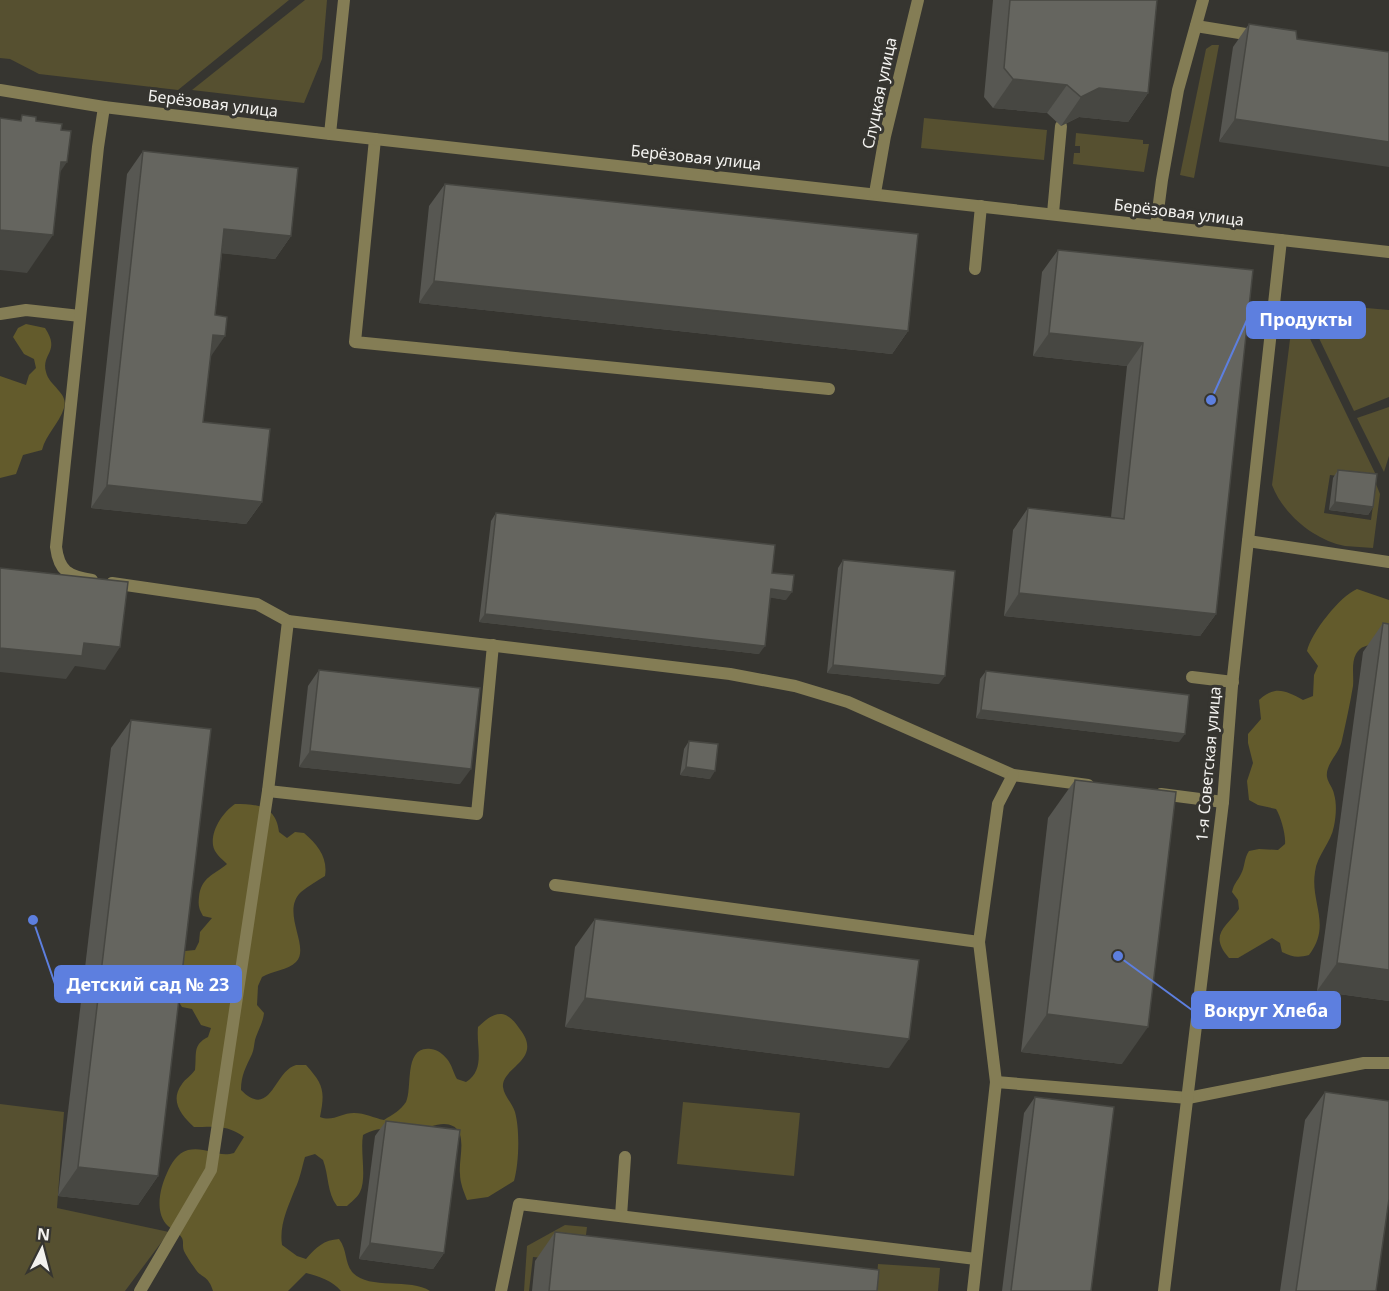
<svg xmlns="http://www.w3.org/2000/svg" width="1389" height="1291" font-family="'Noto Sans',sans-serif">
  <rect width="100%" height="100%" fill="#363530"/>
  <g fill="#565030">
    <polygon points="0,0 289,0 178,90 39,74 10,59 0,58"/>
    <polygon points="305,0 327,0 322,59 304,103 192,90"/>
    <polygon points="1212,45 1219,45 1194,178 1180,175 1206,49"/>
    <polygon points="924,118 1047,130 1044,160 921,148"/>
    <polygon points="1076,133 1143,140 1143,144 1149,144 1144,172 1073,164 1074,153 1080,153 1080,146 1075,146"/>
    <polygon points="1310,303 1389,310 1389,397 1354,411 1305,309"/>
    <path d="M1298 314 1376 475V481L1330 475 1324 513 1371 520 1376 484 1380 494 1373 548C1364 547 1354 547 1345 546 1314 540 1283 514 1272 485L1293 315Z"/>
    <polygon points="1389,407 1389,456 1384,472 1357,418"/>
    <polygon points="683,1102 800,1113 794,1176 677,1164"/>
    <polygon points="0,1104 64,1112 57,1208 169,1232 125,1291 0,1291"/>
    <polygon points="565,1225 587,1227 583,1258 575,1261 533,1257 529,1291 524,1291 527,1246"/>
    <polygon points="878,1264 940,1268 938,1291 876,1291"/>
  </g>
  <g fill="#635b2c">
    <path d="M26 324 45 328C61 352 41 353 46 372 49 386 69 393 64 408 59 424 46 434 42 450L23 455 16 474 0 478V376L26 385 29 375 36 368 34 359 24 354 13 337 18 328Z"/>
    <path d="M1357 589 1389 600V645C1377 645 1362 642 1356 654 1351 663 1354 676 1353 686 1350 704 1346 722 1342 740 1340 753 1325 764 1327 777 1328 783 1333 788 1334 794 1337 804 1336 816 1334 826 1331 843 1317 855 1315 872 1310 903 1332 925 1309 955 1298 958 1292 957 1282 952L1280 943 1272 938 1238 958H1229C1208 934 1227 927 1239 909L1238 900 1232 892C1234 883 1237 882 1241 874 1245 867 1244 858 1249 851L1259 849 1278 850 1285 844C1286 835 1281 817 1276 809L1258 805 1249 800 1247 781 1253 763 1248 743V734L1261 719 1259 700C1275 685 1286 691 1303 700L1313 696 1314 675 1318 666 1307 651C1311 633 1340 596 1357 589Z"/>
    <path d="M235 804C258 804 276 806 279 832L287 838 295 832 304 833C318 845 328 858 325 876 317 881 308 886 301 892 280 912 311 947 296 962 288 970 272 971 262 977L258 986 257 1005 264 1013C263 1023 258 1030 255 1040 254 1045 254 1049 252 1054 246 1067 241 1075 241 1090 271 1120 274 1071 296 1065 297 1065 305 1065 306 1065 324 1085 325 1091 320 1117 333 1122 341 1113 354 1113 365 1113 374 1118 384 1120 392 1115 401 1110 406 1102 413 1088 403 1045 431 1049 438 1050 443 1054 447 1059 452 1065 453 1072 457 1079L466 1082C486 1069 476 1047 478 1027 485 1021 492 1013 502 1014 509 1015 515 1022 519 1028 545 1060 501 1067 503 1087 504 1096 512 1103 515 1112 520 1130 519 1164 514 1181L488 1197 467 1200C464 1192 460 1183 460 1174 458 1157 471 1125 444 1124 435 1124 427 1129 417 1129 399 1129 379 1125 363 1135 360 1152 367 1178 360 1192 357 1198 351 1202 347 1206H337C327 1193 329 1176 323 1160L315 1154 305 1157C302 1167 300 1179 295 1189 288 1207 279 1225 282 1245L297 1256 306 1259C316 1247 324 1240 339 1239 348 1251 344 1263 353 1273 369 1290 411 1278 430 1291H341C333 1281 319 1276 306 1273L288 1291H213C208 1274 201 1279 194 1267 191 1263 186 1255 184 1251 182 1246 184 1242 182 1238 178 1231 173 1230 168 1226 154 1213 160 1188 167 1173 171 1164 177 1153 188 1150 205 1146 218 1158 234 1153L244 1137C227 1124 213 1127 194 1127 182 1116 169 1101 182 1084 185 1079 191 1076 195 1070 197 1054 192 1045 208 1037L211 1028 201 1025 192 1009 182 1007 177 999 179 958 185 951 195 950 199 942 200 932 212 918 203 916C199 909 198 906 199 897 201 877 214 875 227 864 222 859 214 853 213 845 211 830 223 812 235 804Z"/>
  </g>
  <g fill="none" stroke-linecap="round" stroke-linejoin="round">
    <g stroke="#847d55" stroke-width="12">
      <polyline points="1196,26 1258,36"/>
      <polyline points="330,134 344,0"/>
      <polyline points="375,139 355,342 829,389"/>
      <polyline points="1053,213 1061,126"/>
      <polyline points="1156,226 1162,180 1178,90 1203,0"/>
      <polyline points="975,269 981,206"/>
      <polyline points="0,314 26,310 80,316"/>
      <polyline points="1248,541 1389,562"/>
      <path d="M92 580C68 576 59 571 56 547L98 147 104 107"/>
      <polyline points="112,583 257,604 288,621"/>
      <polyline points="1192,677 1233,682"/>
      <polyline points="268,791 477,814 493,645"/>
      <polyline points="1161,794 1223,802"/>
      <polyline points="555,885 979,942"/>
      <polyline points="996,1082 1188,1098 1364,1063 1389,1063"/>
      <polyline points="621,1216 625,1157"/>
      <polyline points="140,1291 211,1170 268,791 288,621 730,674 795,686 848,702 1013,775 1088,785"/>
      <polyline points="501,1291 519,1204 976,1259"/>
      <polyline points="973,1291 996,1082 979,942 998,804 1013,775"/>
    </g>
    <g stroke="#847d55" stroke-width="12">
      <polyline points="0,90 104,107 330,134 1389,252"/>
      <polyline points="875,193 885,136 918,0"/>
      <polyline points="1164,1291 1223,802 1232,686 1281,240"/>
    </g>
  </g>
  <g fill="#575752">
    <polygon points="993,0 1152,0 1148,93 1128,122 1079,117 1061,126 1047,113 993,108 984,97"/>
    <polygon points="1249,24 1297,39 1219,142 1233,47"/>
    <polygon points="143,151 291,236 275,259 222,253 203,422 262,502 246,524 91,508 127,174"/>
    <polygon points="445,184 908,331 892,354 419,303 429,206"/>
    <polygon points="1058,250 1253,270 1216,614 1200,636 1004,616 1013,530 1028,508 1111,517 1127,366 1033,356 1042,272"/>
    <polygon points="1338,470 1373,507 1368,515 1329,510 1333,478"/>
    <polygon points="496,513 772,573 786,600 770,597 759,654 479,622 491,521"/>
    <polygon points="843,560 939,684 827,673 838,568"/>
    <polygon points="1383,623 1389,1001 1317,991 1363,652"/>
    <polygon points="319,670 460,784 299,767 308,686"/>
    <polygon points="986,671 1179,742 976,718 980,679"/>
    <polygon points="131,720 158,1176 138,1205 58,1196 111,748"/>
    <polygon points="689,741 710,779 680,775 684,749"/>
    <polygon points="1075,780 1122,1064 1021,1052 1048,818"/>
    <polygon points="595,919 889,1068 565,1027 575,947"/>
    <polygon points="1325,1092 1376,1291 1280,1291 1305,1120"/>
    <polygon points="1035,1097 1091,1291 1002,1291 1024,1113"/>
    <polygon points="386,1121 444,1253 433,1269 359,1259 375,1136"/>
    <polygon points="555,1232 877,1291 532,1291 535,1261"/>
  </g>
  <g fill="#474742">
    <polygon points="1013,79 1067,85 1047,113 993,108"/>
    <polygon points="1099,88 1148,93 1128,122 1079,117 1061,126 1081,97"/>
    <polygon points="1235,119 1389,142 1389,167 1219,142"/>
    <polygon points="61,162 67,162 41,200"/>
    <polygon points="224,229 291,236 275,259 209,252"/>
    <polygon points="0,230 53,235 27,273 0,270"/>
    <polygon points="434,281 908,331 892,354 419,303"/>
    <polygon points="1049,333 1143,343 1127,366 1033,356"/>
    <polygon points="213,335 225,336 209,359"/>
    <polygon points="107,485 262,502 246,524 91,508"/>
    <polygon points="1335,502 1373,507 1368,515 1329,510"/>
    <polygon points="771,589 792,592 786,600 766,597"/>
    <polygon points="1019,593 1216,614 1200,636 1004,616"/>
    <polygon points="485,614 765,646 759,654 479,622"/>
    <polygon points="84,643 120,647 105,670 75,666 66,679 0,672 0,648"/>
    <polygon points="833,665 945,676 939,684 827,673"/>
    <polygon points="981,710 1185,734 1179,742 976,718"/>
    <polygon points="310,751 471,769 460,784 299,767"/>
    <polygon points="686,767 715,771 710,779 680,775"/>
    <polygon points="1337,963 1389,970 1389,1001 1317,991"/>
    <polygon points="585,998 909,1039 889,1068 565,1027"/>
    <polygon points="1047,1014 1148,1027 1122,1064 1021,1052"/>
    <polygon points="78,1167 158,1176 138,1205 58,1196"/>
    <polygon points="370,1243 444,1253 433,1269 359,1259"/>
  </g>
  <g fill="#65655f" stroke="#474742" stroke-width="1.5">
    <polygon points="1010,0 1157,0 1148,93 1099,88 1081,97 1067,85 1013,79 1004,68"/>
    <polygon points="1249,24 1296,31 1297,39 1389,52 1389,142 1235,119"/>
    <polygon points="22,115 36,117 36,121 62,124 61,130 71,131 67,162 61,162 53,235 0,230 0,118 21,121"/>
    <polygon points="143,151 298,168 291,236 224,229 215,315 227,317 225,336 213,335 203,422 270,429 262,502 107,485"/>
    <polygon points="445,184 918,234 908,331 434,281"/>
    <polygon points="1058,250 1253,270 1216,614 1019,593 1028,508 1124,519 1143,343 1049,333"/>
    <polygon points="1338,470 1377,474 1373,507 1335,502"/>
    <polygon points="496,513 775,545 772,573 794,575 792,592 771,589 765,646 485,614"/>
    <polygon points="843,560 955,571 945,676 833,665"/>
    <polygon points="0,568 128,582 120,647 84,643 82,656 0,648"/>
    <polygon points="1383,623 1389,624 1389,970 1337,963"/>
    <polygon points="319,670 480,688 471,769 310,751"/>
    <polygon points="986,671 1189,695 1185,734 981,710"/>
    <polygon points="131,720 211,729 158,1176 78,1167"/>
    <polygon points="689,741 718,744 715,771 686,767"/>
    <polygon points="1075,780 1176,792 1148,1027 1047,1014"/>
    <polygon points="595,919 919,960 909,1039 585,998"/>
    <polygon points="1325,1092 1389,1101 1389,1199 1376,1291 1296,1291"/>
    <polygon points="1035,1097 1114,1107 1091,1291 1011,1291"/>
    <polygon points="386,1121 460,1130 444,1253 370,1243"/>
    <polygon points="555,1232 879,1270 877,1291 549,1291"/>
  </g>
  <g text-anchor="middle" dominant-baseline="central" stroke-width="6" stroke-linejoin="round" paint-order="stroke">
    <g font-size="16" fill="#f3f2ef" stroke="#363530">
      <text transform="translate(879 93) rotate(-78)">Слуцкая улица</text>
      <text transform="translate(213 103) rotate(7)">Берёзовая улица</text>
      <text transform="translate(696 157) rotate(6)">Берёзовая улица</text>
      <text transform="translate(1179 212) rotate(7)">Берёзовая улица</text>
      <text transform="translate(1208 764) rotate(-85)">1-я Советская улица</text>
    </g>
  </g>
  <path fill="none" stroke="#5d7fdf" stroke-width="2" d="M1211 400L1247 320M33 920L55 984M1118 956L1192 1010"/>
  <g fill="#5d7fdf" stroke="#363530" stroke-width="2">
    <circle cx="1211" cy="400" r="6"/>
    <circle cx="33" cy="920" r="6"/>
    <circle cx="1118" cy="956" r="6"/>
  </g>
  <g fill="#5d7fdf" stroke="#5d7fdf" stroke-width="2">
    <rect x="1247" y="302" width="118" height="36" rx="6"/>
    <rect x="55" y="966" width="186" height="36" rx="6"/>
    <rect x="1192" y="992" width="148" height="36" rx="6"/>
  </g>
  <g font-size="18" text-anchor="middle" font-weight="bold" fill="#fff">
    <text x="1306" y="326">Продукты</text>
    <text x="148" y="991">Детский сад № 23</text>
    <text x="1266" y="1017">Вокруг Хлеба</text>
  </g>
  <g transform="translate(42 1249) rotate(6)" stroke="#363530" stroke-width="4.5" paint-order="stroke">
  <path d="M0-4.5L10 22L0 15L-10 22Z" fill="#f3f2ef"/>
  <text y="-9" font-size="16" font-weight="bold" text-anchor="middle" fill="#f3f2ef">N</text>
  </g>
</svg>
